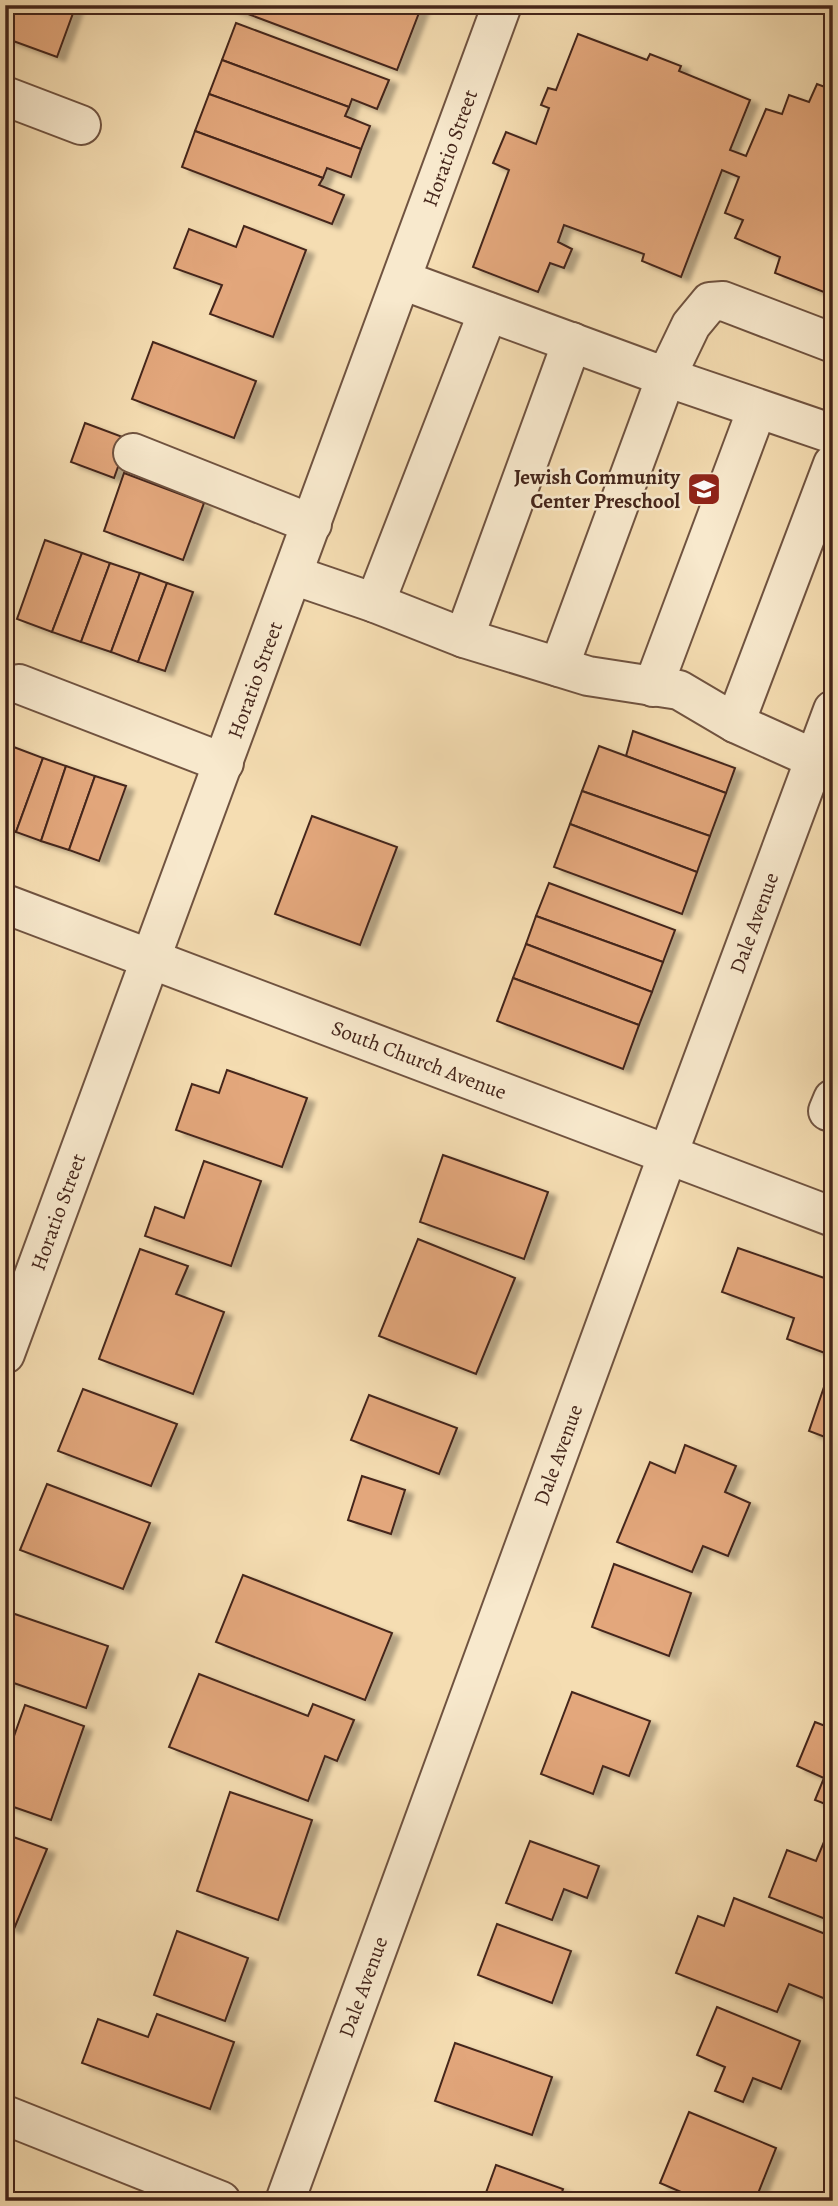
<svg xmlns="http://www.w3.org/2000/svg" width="838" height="2206" font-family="Alegreya,serif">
  <defs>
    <filter id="shadow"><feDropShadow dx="8" dy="4.5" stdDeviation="2" flood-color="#0004"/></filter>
  </defs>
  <rect width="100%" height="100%" fill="#f5ddb2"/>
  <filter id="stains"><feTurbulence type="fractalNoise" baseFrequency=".00286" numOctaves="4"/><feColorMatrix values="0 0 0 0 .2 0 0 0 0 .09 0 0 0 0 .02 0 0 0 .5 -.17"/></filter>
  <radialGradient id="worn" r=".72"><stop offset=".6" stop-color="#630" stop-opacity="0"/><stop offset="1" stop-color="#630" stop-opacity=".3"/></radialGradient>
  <g fill="#e3a77c" stroke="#44251a" stroke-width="2" filter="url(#shadow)">
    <polygon points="5,5 76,5 57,57 5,38"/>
    <polygon points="224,5 422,5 397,70"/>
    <polygon points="236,23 389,80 377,109 352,99 349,107 222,60"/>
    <polygon points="578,34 647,60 650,54 681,66 679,71 750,100 730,150 746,156 766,109 782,114 789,95 809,102 817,84 833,90 833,285 829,294 775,273 780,257 735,238 743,220 725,213 739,177 722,170 681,277 642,261 644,254 564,225 558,242 572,249 564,268 550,263 538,292 473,267 509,170 493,163 506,132 536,144 549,108 541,105 548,88 556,90"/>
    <polygon points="222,60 349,107 345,116 370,126 361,149 209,94"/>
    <polygon points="209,94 361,149 351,177 327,168 323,178 195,131"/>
    <polygon points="195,131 323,178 319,185 344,195 332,224 182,167"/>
    <polygon points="244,226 306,250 273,337 210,314 222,285 174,268 189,229 236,247"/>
    <polygon points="153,342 256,381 234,438 132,399"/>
    <polygon points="85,423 128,439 114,478 71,462"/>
    <polygon points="124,473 204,503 183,560 104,531"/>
    <polygon points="45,540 82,553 52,632 17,619"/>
    <polygon points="82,553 110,563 81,642 52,632"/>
    <polygon points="110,563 140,573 111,652 81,642"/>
    <polygon points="140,573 167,583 138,662 111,652"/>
    <polygon points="167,583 193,592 165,671 138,662"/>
    <polygon points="633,731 735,768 726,793 626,756"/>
    <polygon points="5,744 11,746 5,761"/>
    <polygon points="11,746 43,758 16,832 5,828 5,761"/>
    <polygon points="599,746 726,793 710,836 582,791"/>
    <polygon points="43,758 66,766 41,841 16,832"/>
    <polygon points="66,766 95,776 69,850 41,841"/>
    <polygon points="95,776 126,786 99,861 69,850"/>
    <polygon points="582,791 710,836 697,872 570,824"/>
    <polygon points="312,816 397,847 360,945 275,914"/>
    <polygon points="570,824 697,872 682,914 554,867"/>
    <polygon points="549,883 675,930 663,962 536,916"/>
    <polygon points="536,916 663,962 652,992 526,944"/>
    <polygon points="526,944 652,992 639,1025 513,978"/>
    <polygon points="513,978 639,1025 623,1069 497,1021"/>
    <polygon points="227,1070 307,1098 282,1167 176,1130 192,1084 219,1093"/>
    <polygon points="443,1155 548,1192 524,1259 420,1222"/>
    <polygon points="204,1161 261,1181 231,1266 145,1236 155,1207 184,1218"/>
    <polygon points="418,1239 515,1278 476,1374 379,1336"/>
    <polygon points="738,1248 833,1281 833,1356 787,1339 794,1318 722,1292"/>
    <polygon points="140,1249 188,1266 176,1294 224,1312 193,1394 99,1359"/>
    <polygon points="824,1387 833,1390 833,1440 809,1431"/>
    <polygon points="83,1389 177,1424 151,1486 58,1451"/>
    <polygon points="369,1395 457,1428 439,1474 351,1440"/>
    <polygon points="685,1445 736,1466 725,1492 750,1503 728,1556 703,1546 692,1572 617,1542 650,1462 675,1473"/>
    <polygon points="362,1476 405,1490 391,1534 348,1520"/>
    <polygon points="47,1484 150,1523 123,1589 20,1550"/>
    <polygon points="614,1564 691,1593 669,1656 592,1627"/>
    <polygon points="243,1575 392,1633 365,1700 216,1642"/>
    <polygon points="9,1612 108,1646 86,1708 5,1680 5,1622"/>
    <polygon points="199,1674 308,1716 313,1704 354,1720 337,1761 325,1756 308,1801 169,1747"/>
    <polygon points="572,1692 650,1721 629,1776 603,1766 593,1794 541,1774"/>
    <polygon points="25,1705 84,1726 51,1820 5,1804 5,1753 8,1753"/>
    <polygon points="815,1722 833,1729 833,1807 815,1800 824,1778 797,1766"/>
    <polygon points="230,1792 312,1820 278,1920 197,1891"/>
    <polygon points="5,1834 47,1849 14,1929 5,1925"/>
    <polygon points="826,1837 833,1840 833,1907 828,1920 769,1897 787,1850 816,1861"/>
    <polygon points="530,1841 599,1866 587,1898 564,1889 552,1920 506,1903"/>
    <polygon points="734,1898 833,1937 833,2002 789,1984 777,2012 676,1973 698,1916 724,1926"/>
    <polygon points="497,1924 571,1951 552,2003 478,1975"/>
    <polygon points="177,1931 248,1958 225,2021 154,1995"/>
    <polygon points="717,2007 800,2041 781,2089 753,2078 743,2102 715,2091 725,2067 697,2055"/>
    <polygon points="157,2014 234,2042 210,2109 82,2063 98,2019 148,2037"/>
    <polygon points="455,2043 552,2077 532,2135 435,2101"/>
    <polygon points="689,2112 776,2148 755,2201 702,2201 660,2183"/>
    <polygon points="496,2165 563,2189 559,2201 483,2201"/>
  </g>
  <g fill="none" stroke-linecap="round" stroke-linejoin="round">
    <g stroke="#705340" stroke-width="42">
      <g id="minor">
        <polyline points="5,96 81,125"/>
        <polyline points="402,280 666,377 691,325 710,302 723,301 833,343"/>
        <polyline points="133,453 312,524"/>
        <polyline points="293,575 375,603 464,638 588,676 679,690 735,723 815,759"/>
        <polyline points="375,603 488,312"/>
        <polyline points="464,638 572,342"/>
        <polyline points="559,667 666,377 833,434"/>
        <polyline points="19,684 224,763"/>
        <polyline points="653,687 757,409"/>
        <polyline points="735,723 833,464"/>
        <polyline points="5,904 833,1217"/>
        <polyline points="828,1111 833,1099"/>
        <polyline points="5,1354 502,5"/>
        <polyline points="5,2115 221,2201"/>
        <polyline points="285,2201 668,1154 833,710"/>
      </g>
    </g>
    <use href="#minor" stroke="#f8e9cd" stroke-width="38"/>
  </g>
  <defs>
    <g id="school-square" transform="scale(1.75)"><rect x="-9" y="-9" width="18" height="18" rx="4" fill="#8f2418" stroke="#f8e9cd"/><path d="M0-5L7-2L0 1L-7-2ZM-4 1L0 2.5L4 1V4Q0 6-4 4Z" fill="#fff"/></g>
  </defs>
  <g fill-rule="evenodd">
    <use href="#school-square" x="704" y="489"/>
  </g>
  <g text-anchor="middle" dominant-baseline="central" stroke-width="5" stroke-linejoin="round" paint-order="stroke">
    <g font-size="21" fill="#44251a" stroke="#f8e9cd">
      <text transform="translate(450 148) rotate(-70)">Horatio Street</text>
      <text transform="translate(255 680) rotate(-70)">Horatio Street</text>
      <text transform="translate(754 923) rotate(-70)">Dale Avenue</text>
      <text transform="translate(419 1060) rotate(21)">South Church Avenue</text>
      <text transform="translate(58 1212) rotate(-70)">Horatio Street</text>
      <text transform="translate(558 1455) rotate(-70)">Dale Avenue</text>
      <text transform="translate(363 1987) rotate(-70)">Dale Avenue</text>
    </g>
    <g font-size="21" font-weight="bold" fill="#44251a" stroke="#f8e9cd" text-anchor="end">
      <text x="680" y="477">Jewish Community<tspan x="680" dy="24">Center Preschool</tspan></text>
    </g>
  </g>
  <rect width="838" height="2206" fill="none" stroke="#f5ddb2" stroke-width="28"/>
  <rect x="7" y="7" width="824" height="2192" fill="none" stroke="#44251a" stroke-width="3.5"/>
  <rect x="14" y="14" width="810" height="2178" fill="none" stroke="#44251a" stroke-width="2"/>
  <rect width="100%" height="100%" filter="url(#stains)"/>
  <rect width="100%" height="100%" fill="url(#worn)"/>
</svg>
